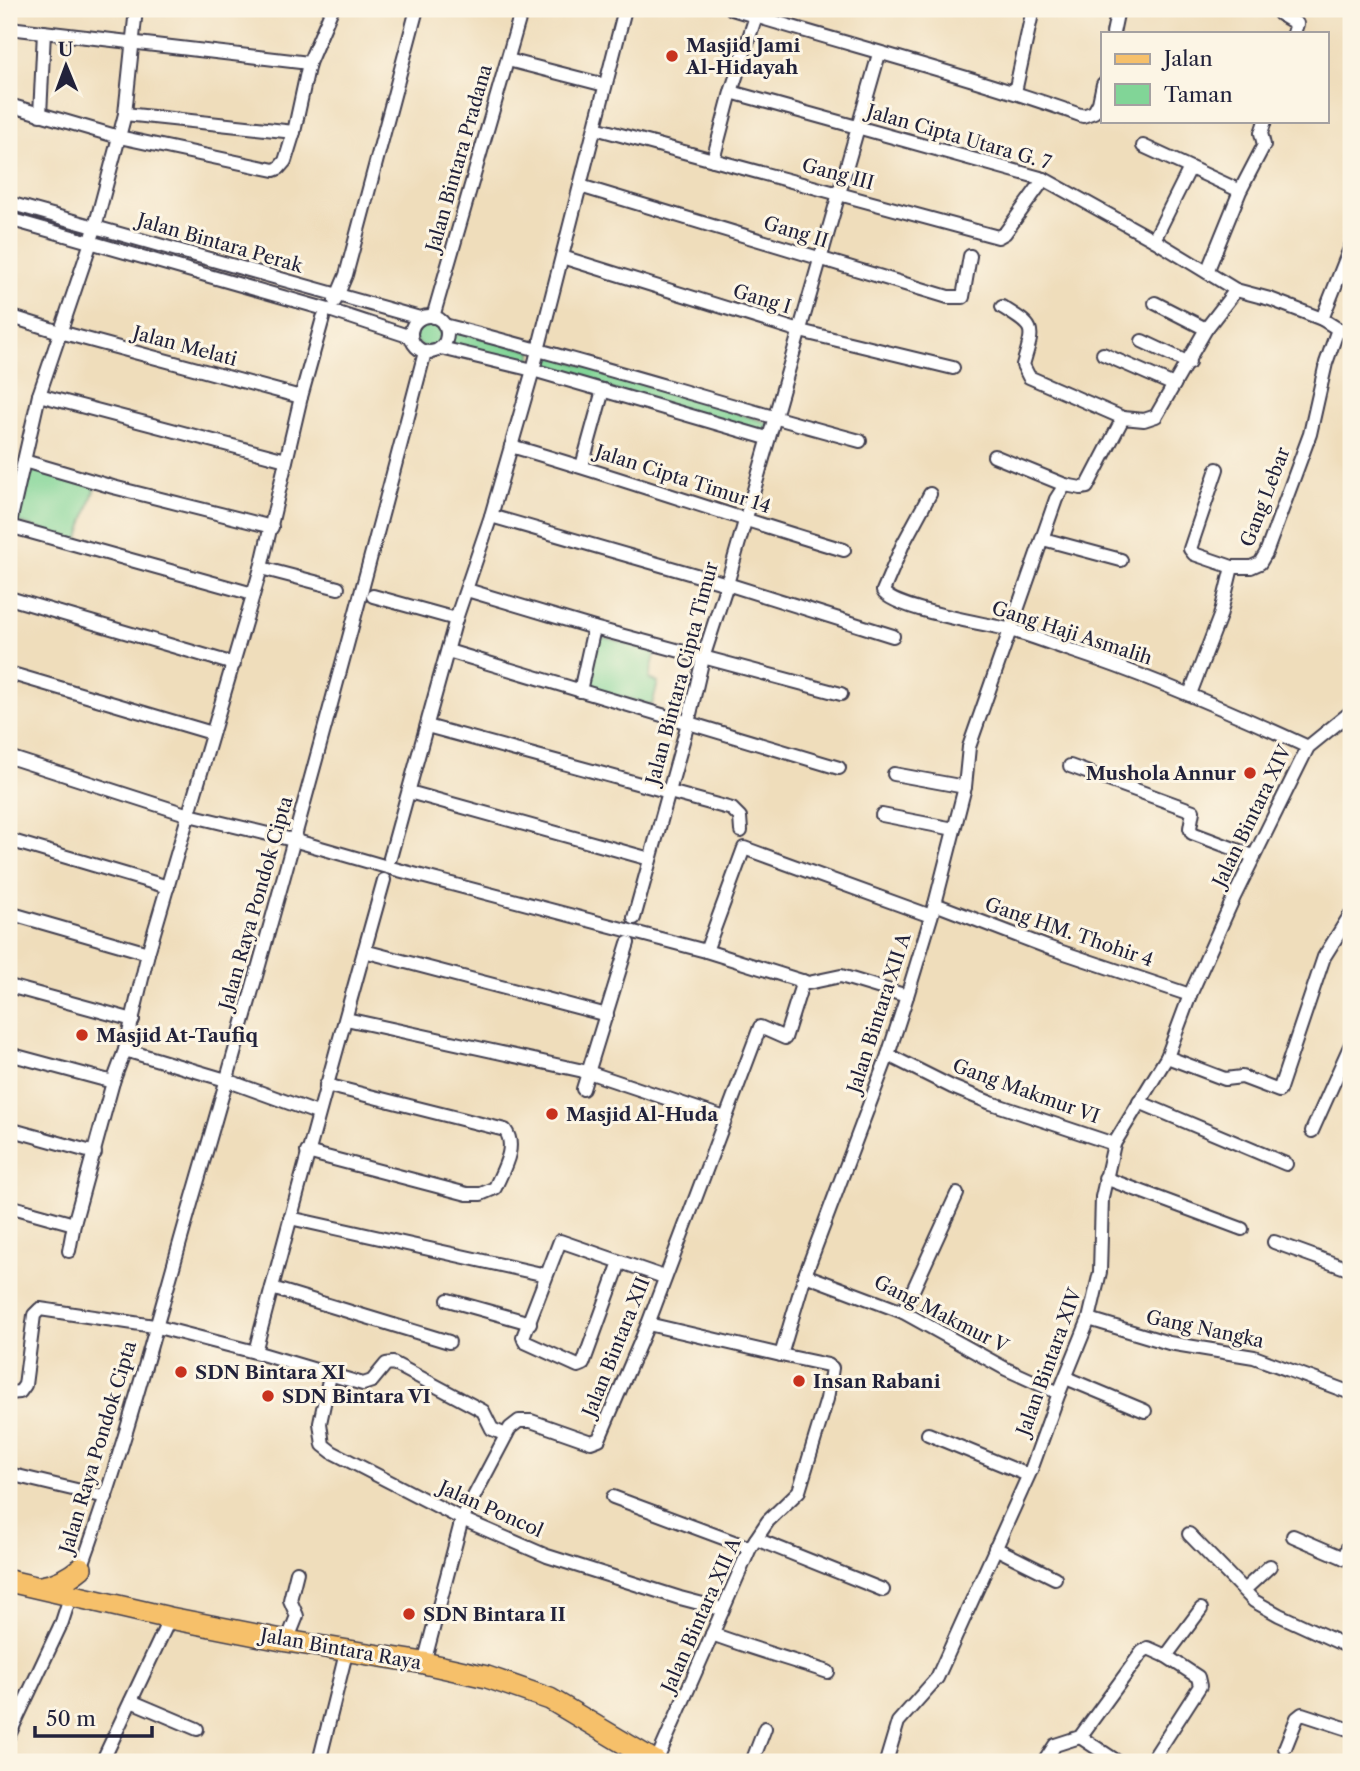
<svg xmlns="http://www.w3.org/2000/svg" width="1360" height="1771" font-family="'Libre Caslon Text',serif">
  <rect width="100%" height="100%" fill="#fcf5e5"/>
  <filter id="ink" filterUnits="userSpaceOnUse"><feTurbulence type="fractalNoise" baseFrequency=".0143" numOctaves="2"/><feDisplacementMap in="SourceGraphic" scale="14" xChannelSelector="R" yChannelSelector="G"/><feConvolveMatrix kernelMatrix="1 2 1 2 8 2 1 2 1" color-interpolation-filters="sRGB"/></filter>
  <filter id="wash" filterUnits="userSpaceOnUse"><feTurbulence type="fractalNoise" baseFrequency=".00686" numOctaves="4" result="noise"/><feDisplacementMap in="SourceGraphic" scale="28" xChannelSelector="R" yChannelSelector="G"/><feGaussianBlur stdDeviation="1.57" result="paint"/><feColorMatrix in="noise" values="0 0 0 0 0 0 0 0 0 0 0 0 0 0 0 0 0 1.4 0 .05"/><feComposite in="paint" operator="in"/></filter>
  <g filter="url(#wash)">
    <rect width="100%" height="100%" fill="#efddbb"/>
    <g fill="#81d597" stroke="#527c69" stroke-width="2">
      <circle cx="428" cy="333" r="14"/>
      <polygon points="453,330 533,351 529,365 450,346"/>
      <polygon points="541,352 769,423 767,433 538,369"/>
      <polygon points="31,465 96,484 78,541 17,522"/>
      <polygon points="595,635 656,651 649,679 658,682 652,705 582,688"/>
    </g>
  </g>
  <g filter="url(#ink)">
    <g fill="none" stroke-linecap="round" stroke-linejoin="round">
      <g stroke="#413e4e" stroke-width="16">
        <g id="street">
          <path d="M732 9C849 45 968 75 1083 116L1094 112 1099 103 1103 84"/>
          <polyline points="1282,9 1280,14 1297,24 1294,33"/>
          <polyline points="9,28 309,63"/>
          <polyline points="1113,33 1118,9"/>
          <polyline points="508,60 605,85"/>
          <polyline points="731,92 1044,179 1154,240 1236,290 1270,299 1322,319 1338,329 1351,334"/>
          <polyline points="1015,92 1033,9"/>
          <polyline points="9,105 119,137 274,170 279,168 285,161 294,132 309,63 332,9"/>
          <polyline points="125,114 294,132"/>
          <polyline points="40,115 44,32"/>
          <polyline points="595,128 998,237 1005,233 1044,179"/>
          <polyline points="1143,146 1234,188"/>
          <polyline points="713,160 731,92 756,16"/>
          <polyline points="580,186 948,297 963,297 970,256"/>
          <polyline points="9,203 420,318"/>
          <polyline points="9,219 332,311 411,337"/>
          <polyline points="1154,240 1190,168"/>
          <polyline points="562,257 800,331 953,368"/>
          <polyline points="1207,272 1240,191 1264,145 1261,133 1265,121"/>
          <polyline points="335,301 346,275 417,9"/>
          <polyline points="1155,303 1206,329"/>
          <path d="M1002 307C1037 329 1034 326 1023 365L1029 377 1123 418"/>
          <polyline points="9,316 60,332 301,397"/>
          <circle cx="429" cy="334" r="18"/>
          <polyline points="433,317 522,9"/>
          <polyline points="1322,319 1351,246"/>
          <path d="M444 325C584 360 721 404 860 441"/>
          <polyline points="1142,341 1189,363"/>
          <polyline points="441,348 533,370 767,438"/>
          <polyline points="1103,354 1174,385"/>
          <polyline points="39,395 286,460"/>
          <path d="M511 446C622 478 732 517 844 550"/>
          <polyline points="994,456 1065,485"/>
          <polyline points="24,461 113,487 272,527"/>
          <polyline points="582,466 603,390"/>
          <polyline points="1217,469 1190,549 1194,554 1232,567"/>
          <path d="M930 494 903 544 883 591C890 607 978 623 998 627 1023 632 1046 642 1070 650 1152 677 1230 711 1308 747"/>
          <polyline points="491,516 727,584 893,636"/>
          <polyline points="9,526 253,594"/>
          <polyline points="9,527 39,395 91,242 119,137 125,114 136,9"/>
          <polyline points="1043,539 1121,560"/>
          <polyline points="261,568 338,588"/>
          <polyline points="467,590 594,628 841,694"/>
          <polyline points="373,596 456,619"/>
          <polyline points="9,598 234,664"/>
          <polyline points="448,651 839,768"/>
          <polyline points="9,673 212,733"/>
          <polyline points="580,691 594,628"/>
          <polyline points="1190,694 1220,616 1232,567 1251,567 1260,563 1266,553 1310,434 1326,363 1338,329"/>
          <polyline points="427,726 732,809 740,817 741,831"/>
          <polyline points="9,757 189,815 293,840 387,867 706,951 808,983 841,976 907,996"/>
          <polyline points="1070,766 1193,811 1190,828 1192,833 1253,856"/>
          <polyline points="894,774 965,787"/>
          <polyline points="409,792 650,859"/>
          <polyline points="882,815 954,829"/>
          <polyline points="9,840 168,887"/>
          <polyline points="390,858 456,619 491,516 533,370 625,9"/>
          <polyline points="935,904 1047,947 1190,995"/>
          <polyline points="9,913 148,953"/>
          <polyline points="634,918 688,723 703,658 727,584 879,54"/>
          <polyline points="364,951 607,1015"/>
          <polyline points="706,951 744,848 931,916"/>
          <polyline points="9,986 133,1020"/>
          <polyline points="346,1019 588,1072 725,1118"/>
          <polyline points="125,1050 226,1080 317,1113"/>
          <polyline points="9,1054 113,1082"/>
          <polyline points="888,1055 952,1087 991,1103 1114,1144"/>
          <polyline points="1167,1057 1225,1079 1242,1077 1279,1091 1324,957 1349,917"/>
          <polyline points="583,1089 628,943"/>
          <polyline points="1139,1102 1286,1164"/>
          <polyline points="9,1129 95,1153"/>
          <polyline points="1312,1131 1351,1044"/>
          <path d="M307 1152 467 1194H481L495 1188C502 1171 518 1147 505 1130L326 1085"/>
          <polyline points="1105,1178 1242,1229"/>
          <polyline points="9,1206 74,1224"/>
          <polyline points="290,1218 546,1275"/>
          <polyline points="1274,1242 1351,1270"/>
          <polyline points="69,1251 74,1224 113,1082 125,1050 148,953 261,568 301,397 323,318"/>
          <polyline points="620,1262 583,1364 578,1366 525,1342 523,1337 560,1241 664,1277"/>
          <polyline points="805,1275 903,1312 1006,1369 1059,1393"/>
          <polyline points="272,1288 449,1342"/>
          <polyline points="448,1300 530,1323"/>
          <polyline points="903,1312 957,1194"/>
          <polyline points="1089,1319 1169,1343 1254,1357 1351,1393"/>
          <polyline points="648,1324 781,1355"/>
          <polyline points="255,1352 363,1384 372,1381 386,1364 393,1363 483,1411 492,1429 506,1435"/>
          <polyline points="330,1375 320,1423 323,1445 332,1452 462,1519 547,1556 680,1598 722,1609"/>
          <polyline points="1066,1378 1145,1411"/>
          <path d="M9 1393 20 1392 25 1385 34 1315 40 1309 154 1326 255 1352C296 1194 340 1037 384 880"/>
          <polyline points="928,1434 1028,1475"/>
          <polyline points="9,1474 106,1497"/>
          <polyline points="613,1497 750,1548"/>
          <polyline points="1189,1534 1254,1601 1279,1615 1351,1648"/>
          <polyline points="1293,1536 1351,1561"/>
          <polyline points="756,1539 883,1590"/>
          <polyline points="995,1548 1055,1578"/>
          <polyline points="1344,1558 1351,1539"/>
          <path d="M79 1574C126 1446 159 1313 197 1183 277 907 352 630 425 352"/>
          <polyline points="1244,1590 1270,1566"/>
          <path d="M712 1634C750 1648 789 1659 828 1672"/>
          <polyline points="287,1641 297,1616 290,1600 297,1572"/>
          <polyline points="424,1663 462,1519 510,1428 519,1421 531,1421 591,1442 599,1439 648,1324 760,1027 785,1038 803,981"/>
          <polyline points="131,1701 197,1729"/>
          <polyline points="9,1735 62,1622 72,1591"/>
          <polyline points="1080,1737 1118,1762"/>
          <polyline points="1285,1748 1297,1718 1302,1714 1351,1730"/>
          <polyline points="102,1762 170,1618"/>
          <polyline points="319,1762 347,1649"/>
          <polyline points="656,1762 750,1548 768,1521 799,1491 827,1399 832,1368 828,1365 781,1355 805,1275 888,1055 907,996 935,904 965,787 969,747 1056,499 1065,485 1081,488 1087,487 1123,418 1144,420 1156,416 1206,329 1236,290"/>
          <polyline points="752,1762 765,1728"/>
          <polyline points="886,1762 898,1722 937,1678 1031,1470 1059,1393 1089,1319 1100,1272 1102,1197 1114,1144 1167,1057 1190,995 1234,897 1308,747 1351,712"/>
          <polyline points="1044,1762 1055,1745 1080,1737 1142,1652 1148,1648 1166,1656 1201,1609"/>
          <polyline points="1151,1762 1200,1686 1198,1677 1166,1656"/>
        </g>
      </g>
      <g stroke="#413e4e" stroke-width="24">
        <g id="primary">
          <polyline points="9,1581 170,1618 287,1641 424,1663 487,1677 550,1699 656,1762"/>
          <path d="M41 1587C56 1585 69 1578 81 1568"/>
        </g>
      </g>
      <use href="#street" stroke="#fff" stroke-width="12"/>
      <use href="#primary" stroke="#f6c06b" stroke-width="21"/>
    </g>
  </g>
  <g fill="#c8321e" stroke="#fcf5e5" stroke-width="2.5">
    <circle cx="672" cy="56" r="7"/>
    <circle cx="1250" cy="773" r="7"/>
    <circle cx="82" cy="1035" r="7"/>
    <circle cx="552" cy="1114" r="7"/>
    <circle cx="181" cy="1372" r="7"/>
    <circle cx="799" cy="1381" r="7"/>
    <circle cx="268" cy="1396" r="7"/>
    <circle cx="409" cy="1614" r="7"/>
  </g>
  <g text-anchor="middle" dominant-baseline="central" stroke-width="6" stroke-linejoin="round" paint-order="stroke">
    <g font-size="19" font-weight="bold" fill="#22223b" stroke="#fcf5e5" text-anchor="start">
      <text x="686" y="45">Masjid Jami<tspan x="686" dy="22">Al-Hidayah</tspan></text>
      <text x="1236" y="773" text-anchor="end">Mushola Annur</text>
      <text x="96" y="1035">Masjid At-Taufiq</text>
      <text x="566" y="1114">Masjid Al-Huda</text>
      <text x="195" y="1372">SDN Bintara XI</text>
      <text x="813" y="1381">Insan Rabani</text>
      <text x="282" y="1396">SDN Bintara VI</text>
      <text x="423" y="1614">SDN Bintara II</text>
    </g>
    <g font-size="19" fill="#22223b" stroke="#fcf5e5">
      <text transform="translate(959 137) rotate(16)">Jalan Cipta Utara G. 7</text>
      <text transform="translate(459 158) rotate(-74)">Jalan Bintara Pradana</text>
      <text transform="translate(838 174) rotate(15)">Gang III</text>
      <text transform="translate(796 232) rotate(17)">Gang II</text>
      <text transform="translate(220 243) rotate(16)">Jalan Bintara Perak</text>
      <text transform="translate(762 299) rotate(17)">Gang I</text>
      <text transform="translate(185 346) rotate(15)">Jalan Melati</text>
      <text transform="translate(683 479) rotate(18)">Jalan Cipta Timur 14</text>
      <text transform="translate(1265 497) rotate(-69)">Gang Lebar</text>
      <text transform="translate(1072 633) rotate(18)">Gang Haji Asmalih</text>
      <text transform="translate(682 673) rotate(-75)">Jalan Bintara Cipta Timur</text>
      <text transform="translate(1252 816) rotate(-64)">Jalan Bintara XIV</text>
      <text transform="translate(256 903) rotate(-74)">Jalan Raya Pondok Cipta</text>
      <text transform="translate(1069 932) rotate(19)">Gang HM. Thohir 4</text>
      <text transform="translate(879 1013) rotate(-72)">Jalan Bintara XII A</text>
      <text transform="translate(1026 1091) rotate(20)">Gang Makmur VI</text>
      <text transform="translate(941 1314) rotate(27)">Gang Makmur V</text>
      <text transform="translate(1205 1329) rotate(12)">Gang Nangka</text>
      <text transform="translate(616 1347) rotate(-68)">Jalan Bintara XII</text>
      <text transform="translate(1049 1362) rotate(-70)">Jalan Bintara XIV</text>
      <text transform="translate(98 1447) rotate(-73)">Jalan Raya Pondok Cipta</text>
      <text transform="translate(491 1509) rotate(24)">Jalan Poncol</text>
      <text transform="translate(701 1615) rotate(-66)">Jalan Bintara XII A</text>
      <text transform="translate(341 1649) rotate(10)">Jalan Bintara Raya</text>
    </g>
  </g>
  <rect width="1360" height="1771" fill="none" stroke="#fcf5e5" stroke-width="35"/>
  <rect x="1101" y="32" width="228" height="91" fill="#fcf5e5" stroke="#a5a1a1" stroke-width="2"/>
  <rect x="1115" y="54" width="35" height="10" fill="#f6c06b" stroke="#a5a1a1" stroke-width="2"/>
  <text x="1164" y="66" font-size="21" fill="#22223b">Jalan</text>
  <rect x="1115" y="84" width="35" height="21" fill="#81d597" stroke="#a5a1a1" stroke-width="2"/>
  <text x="1164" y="102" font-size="21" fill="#22223b">Taman</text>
  <g transform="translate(66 66) rotate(359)" stroke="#fcf5e5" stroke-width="5" paint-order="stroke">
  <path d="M0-5L12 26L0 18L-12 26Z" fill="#22223b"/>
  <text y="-10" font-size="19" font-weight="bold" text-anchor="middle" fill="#22223b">U</text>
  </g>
  <path d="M35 1726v10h117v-10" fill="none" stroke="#22223b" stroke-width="3.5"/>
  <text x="46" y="1726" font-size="21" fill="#22223b" stroke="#fcf5e5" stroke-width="5" paint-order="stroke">50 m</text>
</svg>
